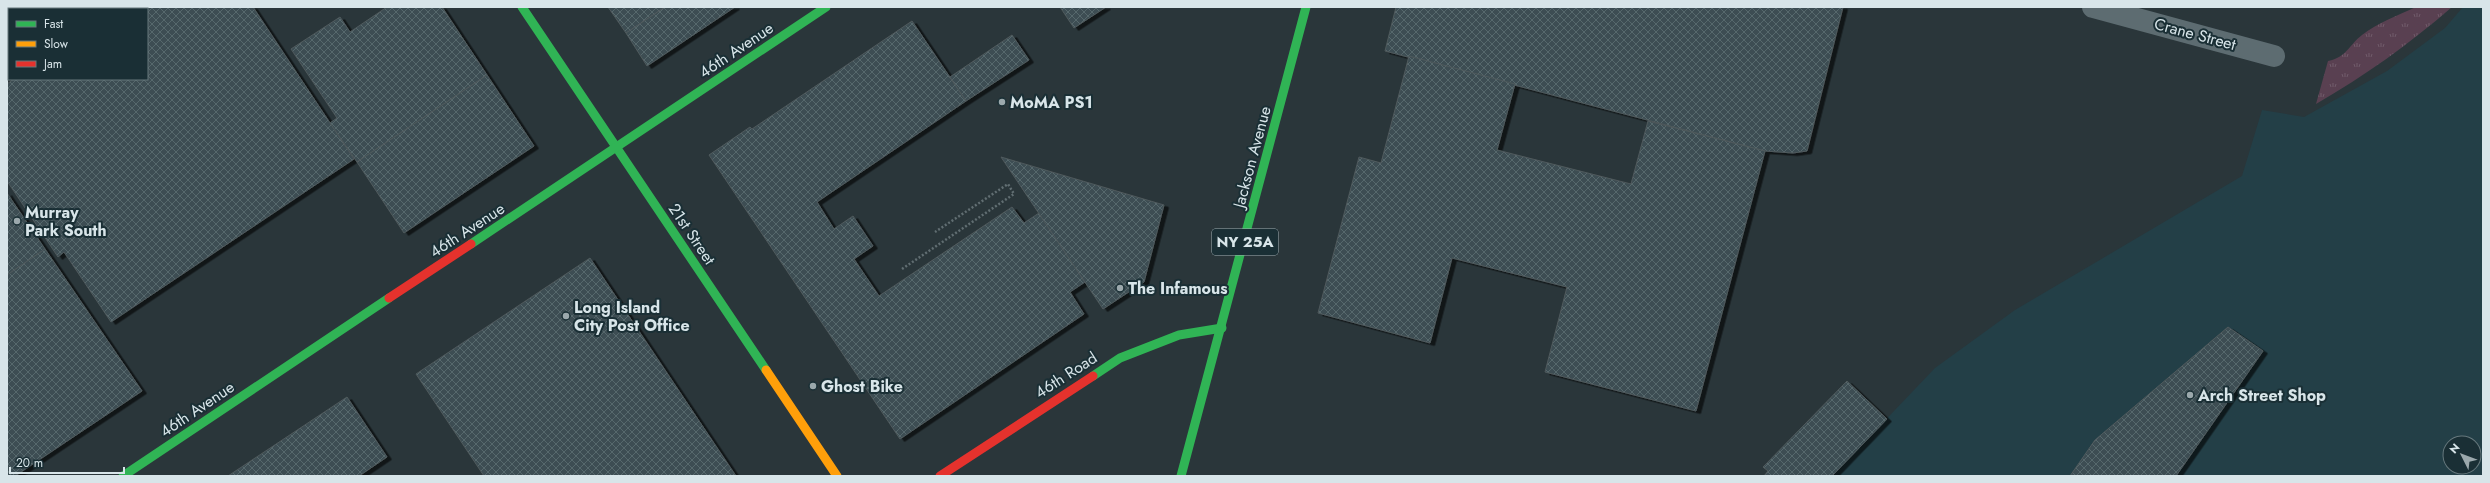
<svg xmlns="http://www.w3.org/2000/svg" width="2490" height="483" font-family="Jost,sans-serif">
  <defs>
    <pattern id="grass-tufts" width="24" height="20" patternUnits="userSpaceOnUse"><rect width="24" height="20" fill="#594051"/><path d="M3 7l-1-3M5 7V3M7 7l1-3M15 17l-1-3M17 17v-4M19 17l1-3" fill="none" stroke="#705b6a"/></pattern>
    <pattern id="building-cross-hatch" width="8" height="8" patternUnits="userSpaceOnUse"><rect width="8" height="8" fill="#3c4e53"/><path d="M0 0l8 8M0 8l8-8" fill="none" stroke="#57676c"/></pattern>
    <filter id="shadow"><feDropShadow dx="4.5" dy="2.5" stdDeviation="0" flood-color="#0009"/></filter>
  </defs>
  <rect width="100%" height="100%" fill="#2a363a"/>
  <path fill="#233f47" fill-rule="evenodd" d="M2463 7H2483V476H1832L1935 368 2015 310 2242 176 2262 110 2304 117 2387 71 2445 28ZM2450 443H2474V467H2450Z"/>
  <path fill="url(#grass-tufts)" d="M2416 7H2452C2408 45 2366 75 2316 104L2328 61C2347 57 2349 45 2362 35 2377 23 2399 15 2416 7Z"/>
  <g fill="url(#building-cross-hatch)" stroke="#505a5d" filter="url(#shadow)">
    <polygon points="122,7 253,7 354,159 111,322 64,252 58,257 7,181 7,84 14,79 147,79 147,9 119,9"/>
    <polygon points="387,7 442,7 487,75 357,162 330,123 337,118 291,49 340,17 350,32"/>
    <polygon points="608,7 665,7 626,33"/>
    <polygon points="665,7 735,7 647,66 626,33"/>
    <polygon points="1060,7 1106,7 1074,28"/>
    <polygon points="1396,7 1843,7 1807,151 1793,153 1765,151 1385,51"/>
    <polygon points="912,21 966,101 817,202 834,229 853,216 873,246 854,259 879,296 1012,207 1024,223 1039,213 1085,282 1070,292 1084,314 900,439 709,155 750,127 752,129"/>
    <polygon points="1012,35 1029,60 966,101 950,77"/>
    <polygon points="1409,56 1515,84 1497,150 1631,184 1648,121 1765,151 1696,411 1545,372 1567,287 1452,258 1430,343 1318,313 1359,157 1381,163"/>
    <polygon points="487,75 534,146 404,233 357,162"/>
    <polygon points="1001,157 1164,205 1144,282 1103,309"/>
    <polygon points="7,193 45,249 7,275"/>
    <polygon points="45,249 142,391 15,476 7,476 7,275"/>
    <polygon points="590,258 736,476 484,476 416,374"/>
    <polygon points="2228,327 2263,351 2176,476 2070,476 2095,440"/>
    <polygon points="1847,381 1887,419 1832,476 1764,476 1768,471 1763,467"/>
    <polygon points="347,397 387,457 359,476 228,476"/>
  </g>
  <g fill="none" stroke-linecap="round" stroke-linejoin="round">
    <polyline stroke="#616e72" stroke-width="2.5" stroke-dasharray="2 2" stroke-linecap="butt" points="902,269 1014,194 1008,184 935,232"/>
    <g stroke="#5d6c71" stroke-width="22">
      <polyline points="2093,7 2274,56"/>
      <polyline points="7,10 11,7"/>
    </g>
    <g stroke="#30b455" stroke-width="9">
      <polyline points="522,7 766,370"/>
      <polyline points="471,244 826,7"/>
      <polyline points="1093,376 1120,358 1179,335 1222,328"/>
      <polyline points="123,476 389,298"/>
      <polyline points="1181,476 1306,7"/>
    </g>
    <polyline stroke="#ff9f0a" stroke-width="9" points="766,370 837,476"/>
    <g stroke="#e5322d" stroke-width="9">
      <polyline points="389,298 471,244"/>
      <polyline points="940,476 1093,376"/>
    </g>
  </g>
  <g fill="#9ba8ac" stroke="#1a2f35" stroke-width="1.5">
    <circle cx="1002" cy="102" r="4"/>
    <circle cx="17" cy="221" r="4"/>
    <circle cx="1120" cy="288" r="4"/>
    <circle cx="566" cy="316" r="4"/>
    <circle cx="813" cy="386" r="4"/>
    <circle cx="2190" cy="395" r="4"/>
  </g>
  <g text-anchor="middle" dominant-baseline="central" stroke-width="4" stroke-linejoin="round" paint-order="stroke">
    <rect fill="#1a2f35" stroke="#9faeb3" stroke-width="1" x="1212" y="229" width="66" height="26" rx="3"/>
    <g font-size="15" font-weight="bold" fill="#d8e5e9">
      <text x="1245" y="242">NY 25A</text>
    </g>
    <g font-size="16" fill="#d8e5e9" stroke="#1a2f35">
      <text transform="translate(2195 34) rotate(15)">Crane Street</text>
      <text transform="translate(736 50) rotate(-34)">46th Avenue</text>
      <text transform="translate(1252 157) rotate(-75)">Jackson Avenue</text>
      <text transform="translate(467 230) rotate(-33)">46th Avenue</text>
      <text transform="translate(692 234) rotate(56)">21st Street</text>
      <text transform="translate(1066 375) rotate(-33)">46th Road</text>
      <text transform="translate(197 409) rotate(-34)">46th Avenue</text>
    </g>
    <g font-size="16" font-weight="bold" fill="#d8e5e9" stroke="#1a2f35" text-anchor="start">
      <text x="1010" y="102">MoMA PS1</text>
      <text x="25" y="212">Murray<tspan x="25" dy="18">Park South</tspan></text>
      <text x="1128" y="288">The Infamous</text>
      <text x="574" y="307">Long Island<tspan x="574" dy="18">City Post Office</tspan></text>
      <text x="821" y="386">Ghost Bike</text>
      <text x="2198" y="395">Arch Street Shop</text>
    </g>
  </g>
  <rect width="2490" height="483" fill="none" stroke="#d8e5e9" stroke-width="16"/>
  <rect x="8" y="8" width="140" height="72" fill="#1a2f35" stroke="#66787d"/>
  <rect x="16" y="21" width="20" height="6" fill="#30b455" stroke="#66787d"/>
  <text x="44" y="28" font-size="12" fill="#d8e5e9">Fast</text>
  <rect x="16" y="41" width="20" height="6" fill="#ff9f0a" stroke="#66787d"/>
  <text x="44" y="48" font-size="12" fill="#d8e5e9">Slow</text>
  <rect x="16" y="61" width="20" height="6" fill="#e5322d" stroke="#66787d"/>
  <text x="44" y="68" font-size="12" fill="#d8e5e9">Jam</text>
  <g transform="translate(2462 455) rotate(312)"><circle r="19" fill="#1a2f35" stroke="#66787d"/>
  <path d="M0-3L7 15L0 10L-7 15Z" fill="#9ba8ac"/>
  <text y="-6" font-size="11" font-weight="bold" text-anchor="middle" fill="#d8e5e9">N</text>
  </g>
  <path d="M10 467v6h114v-6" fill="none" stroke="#d8e5e9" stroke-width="2"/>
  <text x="16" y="467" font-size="12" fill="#d8e5e9" stroke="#1a2f35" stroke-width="3" paint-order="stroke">20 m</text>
</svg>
